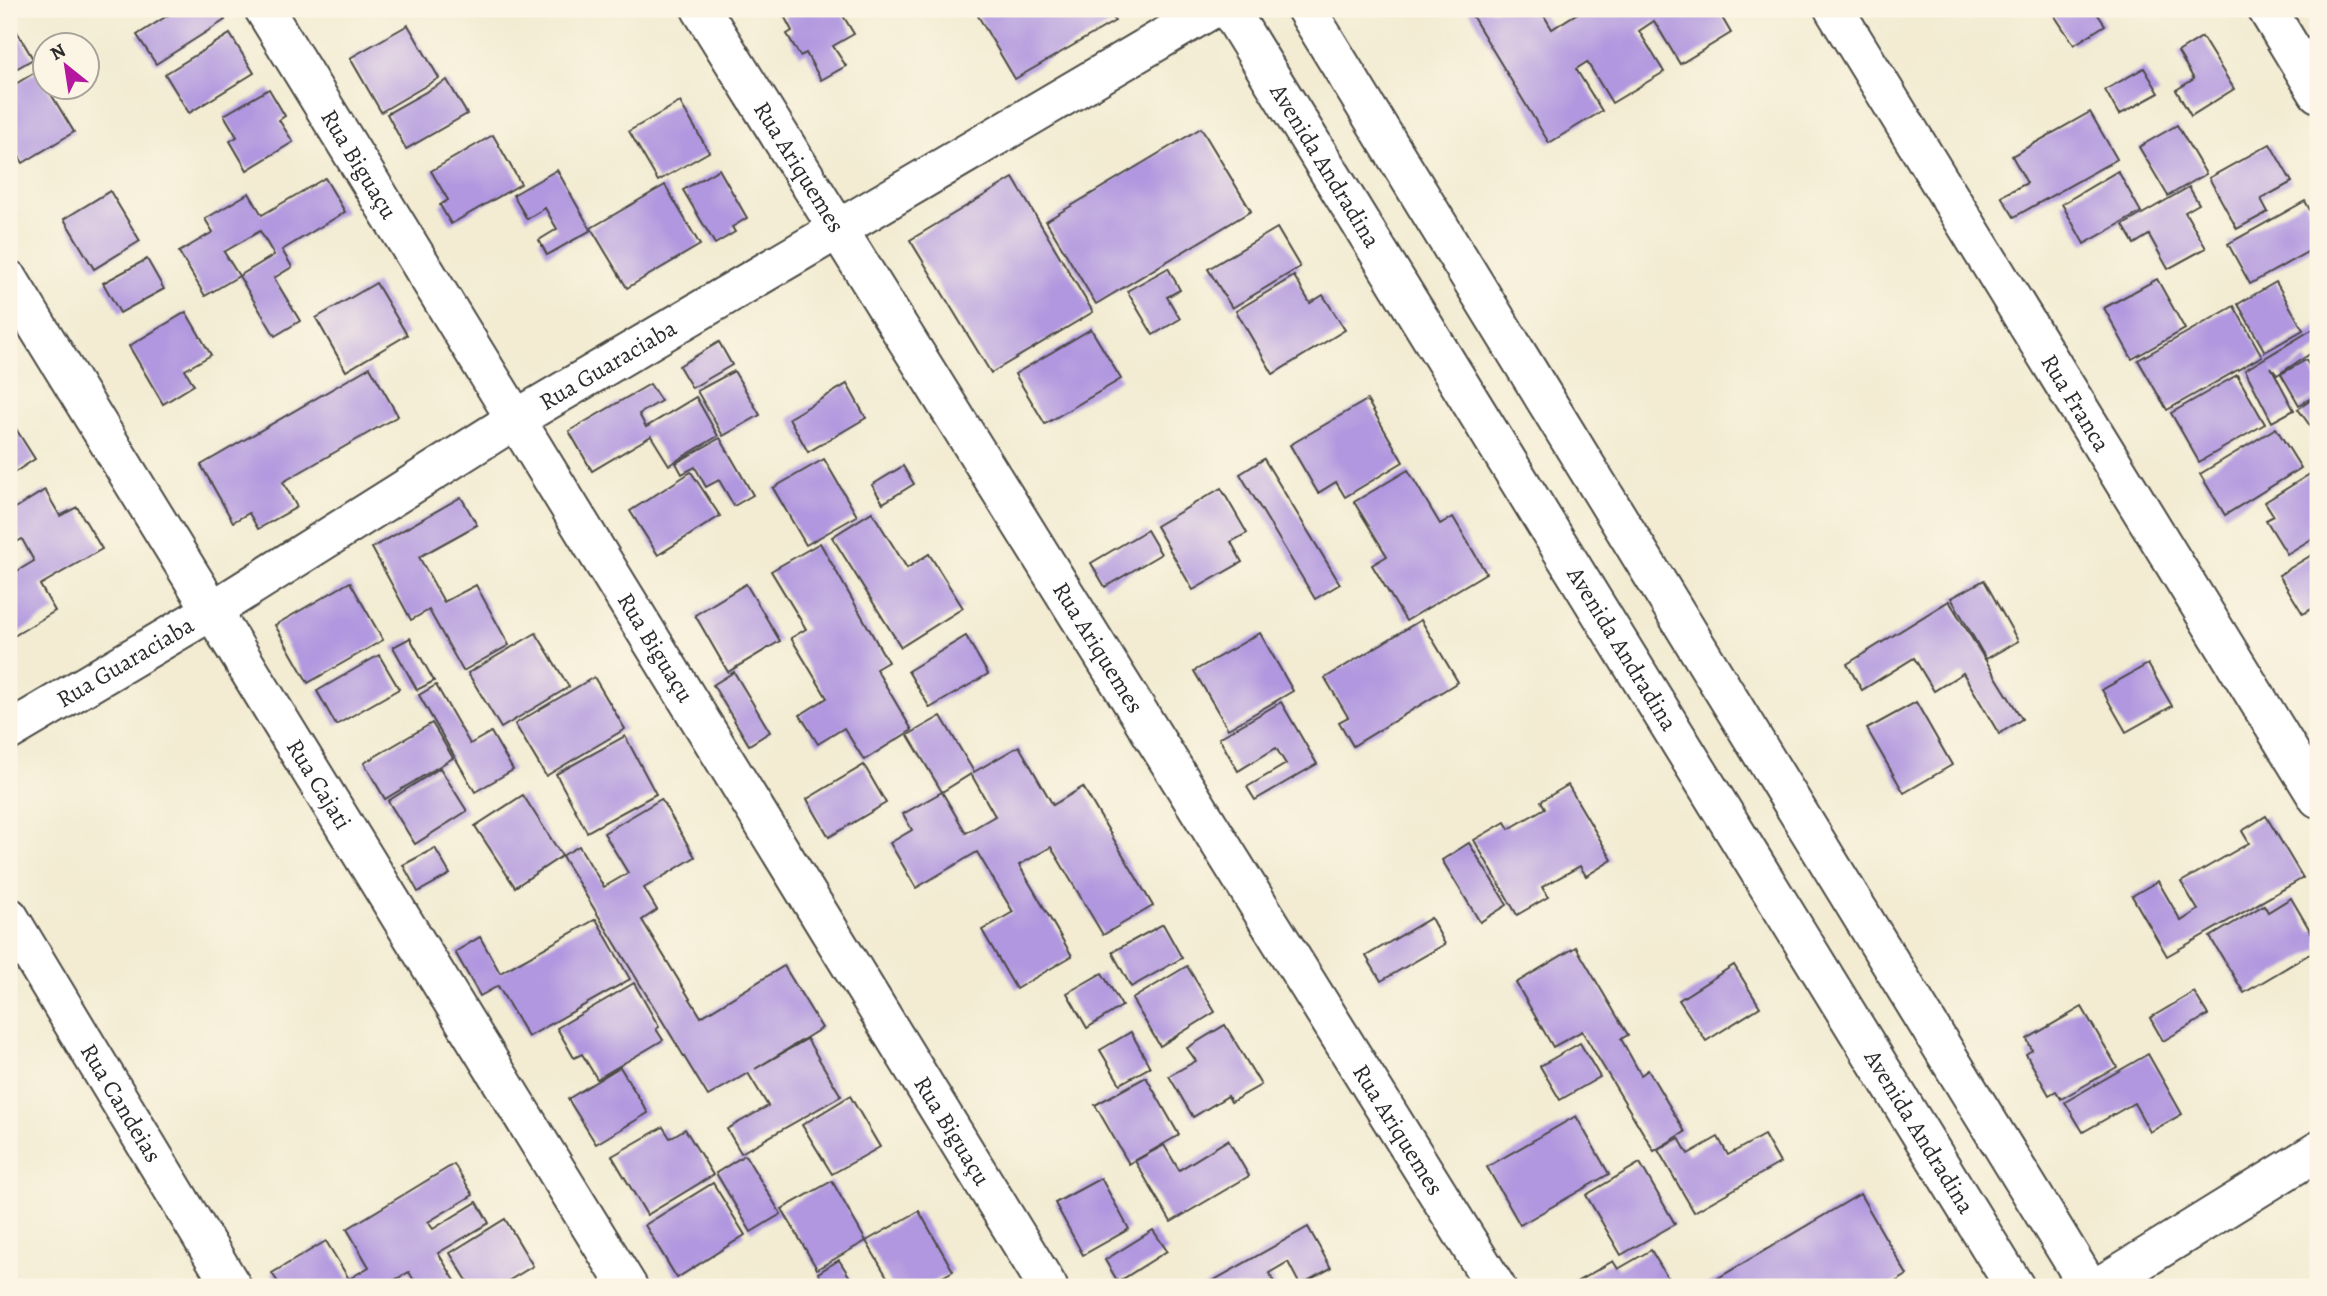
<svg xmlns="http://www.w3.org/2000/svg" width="2327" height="1296" font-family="Alegreya,serif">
  <rect width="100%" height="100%" fill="#fcf5e5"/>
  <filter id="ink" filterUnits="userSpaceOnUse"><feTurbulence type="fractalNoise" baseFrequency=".0143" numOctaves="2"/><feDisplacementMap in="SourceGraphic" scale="14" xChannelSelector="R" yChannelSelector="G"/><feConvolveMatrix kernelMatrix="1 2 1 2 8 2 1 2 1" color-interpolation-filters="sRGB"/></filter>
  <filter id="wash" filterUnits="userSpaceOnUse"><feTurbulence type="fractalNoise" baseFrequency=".00686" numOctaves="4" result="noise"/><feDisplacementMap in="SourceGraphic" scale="28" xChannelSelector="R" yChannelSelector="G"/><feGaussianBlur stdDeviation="1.57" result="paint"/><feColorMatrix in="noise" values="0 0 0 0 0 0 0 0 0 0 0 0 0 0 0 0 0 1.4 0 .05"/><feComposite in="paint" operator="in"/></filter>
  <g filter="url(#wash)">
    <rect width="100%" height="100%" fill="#f3ecd3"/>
    <g id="blocks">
      <g fill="#b197df" fill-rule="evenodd">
        <polygon points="178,9 217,9 225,20 156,64 137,35"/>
        <polygon points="796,9 839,9 854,34 833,46 846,66 821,80 806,53 800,56 787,34 792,31 784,16"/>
        <polygon points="974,9 1107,9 1115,21 1015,79"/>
        <polygon points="1468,9 1540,9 1552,29 1584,9 1717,9 1731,33 1680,64 1654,21 1639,31 1664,72 1612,103 1587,62 1576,69 1602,111 1549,143"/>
        <polygon points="2057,9 2094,9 2105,25 2074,45 2052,12"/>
        <polygon points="9,18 33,59 9,73"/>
        <polygon points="408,25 439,78 381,112 350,58"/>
        <polygon points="230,34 254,73 189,113 165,74"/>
        <polygon points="2202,37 2234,89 2191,116 2176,90 2194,79 2178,52"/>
        <polygon points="2144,68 2159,93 2119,115 2105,90"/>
        <polygon points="37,71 74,132 23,163 9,140 9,88"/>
        <polygon points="447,80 467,114 406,149 387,114"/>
        <polygon points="269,89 285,116 279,120 293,142 247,170 230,141 237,137 224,115"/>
        <polygon points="680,102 709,152 658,181 629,131"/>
        <polygon points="2090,112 2117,159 2014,217 2001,196 2027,183 2012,156"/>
        <polygon points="2177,125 2206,174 2168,196 2139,147"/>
        <polygon points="1201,128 1251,211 1096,304 1046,221"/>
        <polygon points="493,135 521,184 451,224 440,205 448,200 431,171"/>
        <polygon points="2270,144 2292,182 2261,199 2268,212 2237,229 2209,178"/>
        <polygon points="719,169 747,218 732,227 735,232 715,244 683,190"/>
        <polygon points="557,170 591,230 547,255 539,240 557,229 545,208 527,219 513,195"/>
        <polygon points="2118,171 2141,212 2084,244 2062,204"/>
        <path d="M325 178 345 212 282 250 292 267 274 278 300 321 275 336 239 276 205 296 179 252 213 232 205 219 249 193 262 215ZM260 231 274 255 239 276 224 252Z"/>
        <polygon points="1013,178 1093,312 991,373 910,240"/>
        <polygon points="665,185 700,245 627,288 591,228"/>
        <polygon points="2189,187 2199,204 2185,212 2206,248 2168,269 2149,235 2134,244 2123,225"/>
        <polygon points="110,191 140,241 94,269 64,219"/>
        <polygon points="2305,201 2318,224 2318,246 2250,284 2228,244"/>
        <polygon points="1277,228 1300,267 1232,308 1208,269"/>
        <polygon points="147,259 164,289 120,313 103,283"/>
        <polygon points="1168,268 1180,290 1167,297 1180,319 1153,335 1127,291"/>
        <polygon points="1294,276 1310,303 1323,295 1345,330 1273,374 1236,311"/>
        <polygon points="2157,279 2185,329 2132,359 2104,308"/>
        <polygon points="2276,282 2303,330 2265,352 2238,304"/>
        <polygon points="376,283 407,335 346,371 316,318"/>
        <polygon points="2234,306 2262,356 2167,410 2138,360"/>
        <polygon points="186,312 211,355 185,370 194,385 163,404 129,346"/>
        <polygon points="2318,326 2318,349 2277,375 2271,367 2294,410 2272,422 2245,370"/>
        <polygon points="1091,329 1121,379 1045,424 1015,374"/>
        <polygon points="719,342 732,365 692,388 679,366"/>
        <polygon points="2306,360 2318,381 2318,394 2299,405 2281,374"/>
        <polygon points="370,367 398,416 283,482 297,507 258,529 249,513 233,522 201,465"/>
        <polygon points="734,371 760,415 723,436 697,391"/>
        <polygon points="2237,375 2265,424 2199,462 2171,413"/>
        <polygon points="650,384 661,401 639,414 646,427 696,397 718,436 669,465 651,436 592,471 569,431"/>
        <polygon points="847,384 866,418 808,452 789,418"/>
        <polygon points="2318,395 2318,428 2314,431 2298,409"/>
        <polygon points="1367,400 1403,462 1345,497 1336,482 1318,493 1290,445"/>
        <polygon points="9,418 35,459 9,476"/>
        <polygon points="2276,428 2301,468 2225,515 2200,474"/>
        <polygon points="720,438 753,495 734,506 719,480 706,487 695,467 682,474 676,463"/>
        <polygon points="824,459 857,516 806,545 773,488"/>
        <polygon points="1264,459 1340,584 1315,599 1240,474"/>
        <polygon points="903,466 914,484 883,503 872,485"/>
        <polygon points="2318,469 2318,535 2287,554 2266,520 2274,516 2265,502"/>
        <polygon points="1408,470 1440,524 1453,517 1486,573 1406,621 1372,565 1387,556 1354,502"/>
        <polygon points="691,472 720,516 658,555 630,511"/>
        <polygon points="1221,488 1247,533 1231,542 1242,562 1193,590 1156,526"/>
        <polygon points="45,490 60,516 77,507 102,549 40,585 55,611 9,639 9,576 34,561 22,539 13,544 9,536 9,512"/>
        <polygon points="461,497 477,525 419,557 444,602 476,585 509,645 463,671 429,610 411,620 372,548"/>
        <polygon points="872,512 907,568 929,554 963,608 901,647 832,537"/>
        <polygon points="1147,530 1161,554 1105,587 1091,563"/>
        <polygon points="820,543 888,662 876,669 912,730 864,760 844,728 818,744 800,715 827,698 791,638 806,629 771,571"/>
        <polygon points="2318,551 2318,605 2303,614 2279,575"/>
        <polygon points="1984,580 2018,641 1986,659 1951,598"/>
        <polygon points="350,582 383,640 308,683 275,625"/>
        <polygon points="746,584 780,641 728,672 695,615"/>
        <polygon points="1949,601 2022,719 1999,734 1963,673 1934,691 1914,658 1862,690 1847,664"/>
        <polygon points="1421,620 1458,682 1353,746 1339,722 1348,717 1325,678"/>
        <polygon points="536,633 569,687 501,728 468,673"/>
        <polygon points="1260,633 1293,691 1228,729 1194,671"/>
        <polygon points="966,636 988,674 930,708 908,671"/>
        <polygon points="410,638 434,681 417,690 393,647"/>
        <polygon points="379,655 399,689 336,725 317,691"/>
        <polygon points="2148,664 2172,706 2126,732 2102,690"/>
        <polygon points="734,672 770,732 749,745 713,685"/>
        <polygon points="594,677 625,729 546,776 515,724"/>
        <polygon points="436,685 470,744 491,732 513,770 475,792 419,695"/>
        <polygon points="1281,702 1317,764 1255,800 1247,787 1286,764 1276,748 1238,771 1219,738"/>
        <polygon points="1916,702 1952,765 1904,793 1867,729"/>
        <path d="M941 716 974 772 1019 746 1053 805 1083 787 1153 906 1103 935 1051 847 1019 865 1072 956 1016 989 982 930 1013 912 977 852 916 888 890 843 912 830 903 814 942 792 908 735ZM971 774 995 816 966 833 942 792Z"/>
        <polygon points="432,723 453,758 385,799 364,763"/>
        <polygon points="625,736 656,794 587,832 556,774"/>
        <polygon points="864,765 886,803 829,837 807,799"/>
        <polygon points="440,768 467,811 415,844 388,801"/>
        <polygon points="1568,785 1612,860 1586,876 1580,866 1542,887 1548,897 1517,915 1474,840 1505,822 1509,829 1545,808 1541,801"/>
        <polygon points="523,795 562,856 579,846 604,887 628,873 604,833 661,799 695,857 644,888 657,910 642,920 701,1017 784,966 822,1028 755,1069 807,1039 841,1096 741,1153 727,1129 768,1106 748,1073 708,1096 562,856 515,887 475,826"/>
        <polygon points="2266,816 2303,878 2167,956 2132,896 2158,881 2181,921 2198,910 2181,882 2249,843 2242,831"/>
        <polygon points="1469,843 1507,905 1480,922 1442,860"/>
        <polygon points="435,848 450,874 418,892 403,865"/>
        <polygon points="2291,898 2311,932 2318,927 2318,949 2244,993 2210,937 2264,905 2268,912"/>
        <polygon points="1431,918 1445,944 1381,981 1366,956"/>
        <polygon points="596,919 630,979 528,1037 498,986 480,996 455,952 480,937 500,973"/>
        <polygon points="1163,924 1182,958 1131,987 1112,952"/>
        <polygon points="1576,947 1628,1035 1621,1039 1641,1075 1648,1070 1685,1132 1654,1151 1582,1031 1553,1047 1516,983"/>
        <polygon points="1734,965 1760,1007 1706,1041 1679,1000"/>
        <polygon points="1187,966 1215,1012 1160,1046 1132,999"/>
        <polygon points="1102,973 1122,1006 1087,1028 1067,993"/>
        <polygon points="634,983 659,1027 656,1029 663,1040 597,1079 582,1054 574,1058 557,1028"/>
        <polygon points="2194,992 2208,1015 2163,1041 2150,1018"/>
        <polygon points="2082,1007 2117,1067 2061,1099 2056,1091 2049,1095 2026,1054 2032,1050 2027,1039"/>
        <polygon points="1225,1025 1261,1085 1231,1102 1228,1096 1193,1117 1169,1076 1196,1061 1187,1048"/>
        <polygon points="1131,1032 1150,1067 1120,1084 1100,1050"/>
        <polygon points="1580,1043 1600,1077 1560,1100 1540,1066"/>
        <polygon points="2148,1054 2182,1114 2150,1132 2134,1103 2083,1132 2065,1102"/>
        <polygon points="620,1067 648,1113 596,1144 568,1099"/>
        <polygon points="1146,1077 1179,1135 1129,1164 1095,1105"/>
        <polygon points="850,1096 880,1147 832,1174 802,1125"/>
        <polygon points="1576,1116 1609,1174 1520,1225 1487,1167"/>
        <polygon points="663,1127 670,1138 685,1129 713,1175 647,1215 612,1156"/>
        <polygon points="1764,1135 1780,1163 1694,1212 1658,1150 1679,1138 1688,1154 1718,1137 1728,1155"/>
        <polygon points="1228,1140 1249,1176 1171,1222 1135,1161 1164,1145 1179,1170"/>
        <polygon points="745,1155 781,1214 751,1232 716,1173"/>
        <polygon points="1640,1163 1675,1224 1621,1255 1586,1195"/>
        <polygon points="454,1164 473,1195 428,1222 433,1229 477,1202 489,1223 438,1253 459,1287 418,1287 409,1272 382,1287 281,1287 272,1273 326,1241 349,1279 369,1267 347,1229"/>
        <polygon points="1101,1178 1129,1229 1083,1255 1055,1203"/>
        <polygon points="832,1181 866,1241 919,1211 953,1271 925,1287 893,1287 866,1241 817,1269 782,1209"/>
        <polygon points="713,1183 745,1235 677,1278 645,1225"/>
        <polygon points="1860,1194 1907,1275 1887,1287 1703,1287"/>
        <polygon points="505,1219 533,1266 498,1287 471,1287 450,1253"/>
        <polygon points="1308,1227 1331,1268 1300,1285 1288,1262 1269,1273 1277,1287 1202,1287"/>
        <polygon points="1153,1230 1167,1251 1118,1282 1105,1260"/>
        <polygon points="1651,1250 1673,1287 1571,1285 1613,1261 1618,1269"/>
        <polygon points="839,1260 856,1287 827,1287 818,1273"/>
      </g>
    </g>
  </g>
  <g filter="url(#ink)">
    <use href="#blocks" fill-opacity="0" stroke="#494844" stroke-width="2"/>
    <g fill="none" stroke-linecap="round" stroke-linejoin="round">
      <g stroke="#494844" stroke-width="42">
        <g id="minor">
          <path id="s1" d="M264 9 1048 1287"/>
          <path id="s2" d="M701 9 1496 1287"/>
          <path id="s3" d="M1834 9 2318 798"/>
          <polyline points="2267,9 2318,93"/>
          <path id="s4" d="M9 280 628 1287"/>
          <path id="s5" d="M9 731 213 610 516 419 1212 9"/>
          <path id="s6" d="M9 917 232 1287"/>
          <polyline points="2098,1287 2318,1151"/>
        </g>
      </g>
      <g stroke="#494844" stroke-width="42">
        <g id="major">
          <path id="s7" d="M1229 9 2015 1287"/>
          <polyline points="1306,9 2089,1287"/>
        </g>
      </g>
      <use href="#minor" stroke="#fff" stroke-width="38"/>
      <use href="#major" stroke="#fff" stroke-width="38"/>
    </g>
  </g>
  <g text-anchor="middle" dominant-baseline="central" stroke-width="5" stroke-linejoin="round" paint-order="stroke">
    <g font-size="24" fill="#2b2b2b" stroke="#fcf5e5">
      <text stroke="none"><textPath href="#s1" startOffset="182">Rua Biguaçu</textPath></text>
      <text stroke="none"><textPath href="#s7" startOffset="184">Avenida Andradina</textPath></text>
      <text stroke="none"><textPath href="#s2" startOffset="186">Rua Ariquemes</textPath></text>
      <text stroke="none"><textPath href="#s5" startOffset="702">Rua Guaraciaba</textPath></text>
      <text stroke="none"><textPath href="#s3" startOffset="462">Rua Franca</textPath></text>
      <text stroke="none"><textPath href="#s1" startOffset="749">Rua Biguaçu</textPath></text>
      <text stroke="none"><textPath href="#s2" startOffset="752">Rua Ariquemes</textPath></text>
      <text stroke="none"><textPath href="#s7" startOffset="751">Avenida Andradina</textPath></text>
      <text stroke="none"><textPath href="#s5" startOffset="135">Rua Guaraciaba</textPath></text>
      <text stroke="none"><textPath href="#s4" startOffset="592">Rua Cajati</textPath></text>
      <text stroke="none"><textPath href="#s6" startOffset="217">Rua Candeias</textPath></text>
      <text stroke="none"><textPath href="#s2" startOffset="1320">Rua Ariquemes</textPath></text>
      <text stroke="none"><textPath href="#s1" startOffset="1316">Rua Biguaçu</textPath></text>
      <text stroke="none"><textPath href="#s7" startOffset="1318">Avenida Andradina</textPath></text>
    </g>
  </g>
  <rect width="2327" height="1296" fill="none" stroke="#fcf5e5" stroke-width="35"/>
  <g transform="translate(66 66) rotate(330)"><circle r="33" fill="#fcf5e5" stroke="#a8a49b" stroke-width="2"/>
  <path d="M0-5L12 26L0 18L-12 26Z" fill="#b5179e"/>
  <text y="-10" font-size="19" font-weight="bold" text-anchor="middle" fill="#2b2b2b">N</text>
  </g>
</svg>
